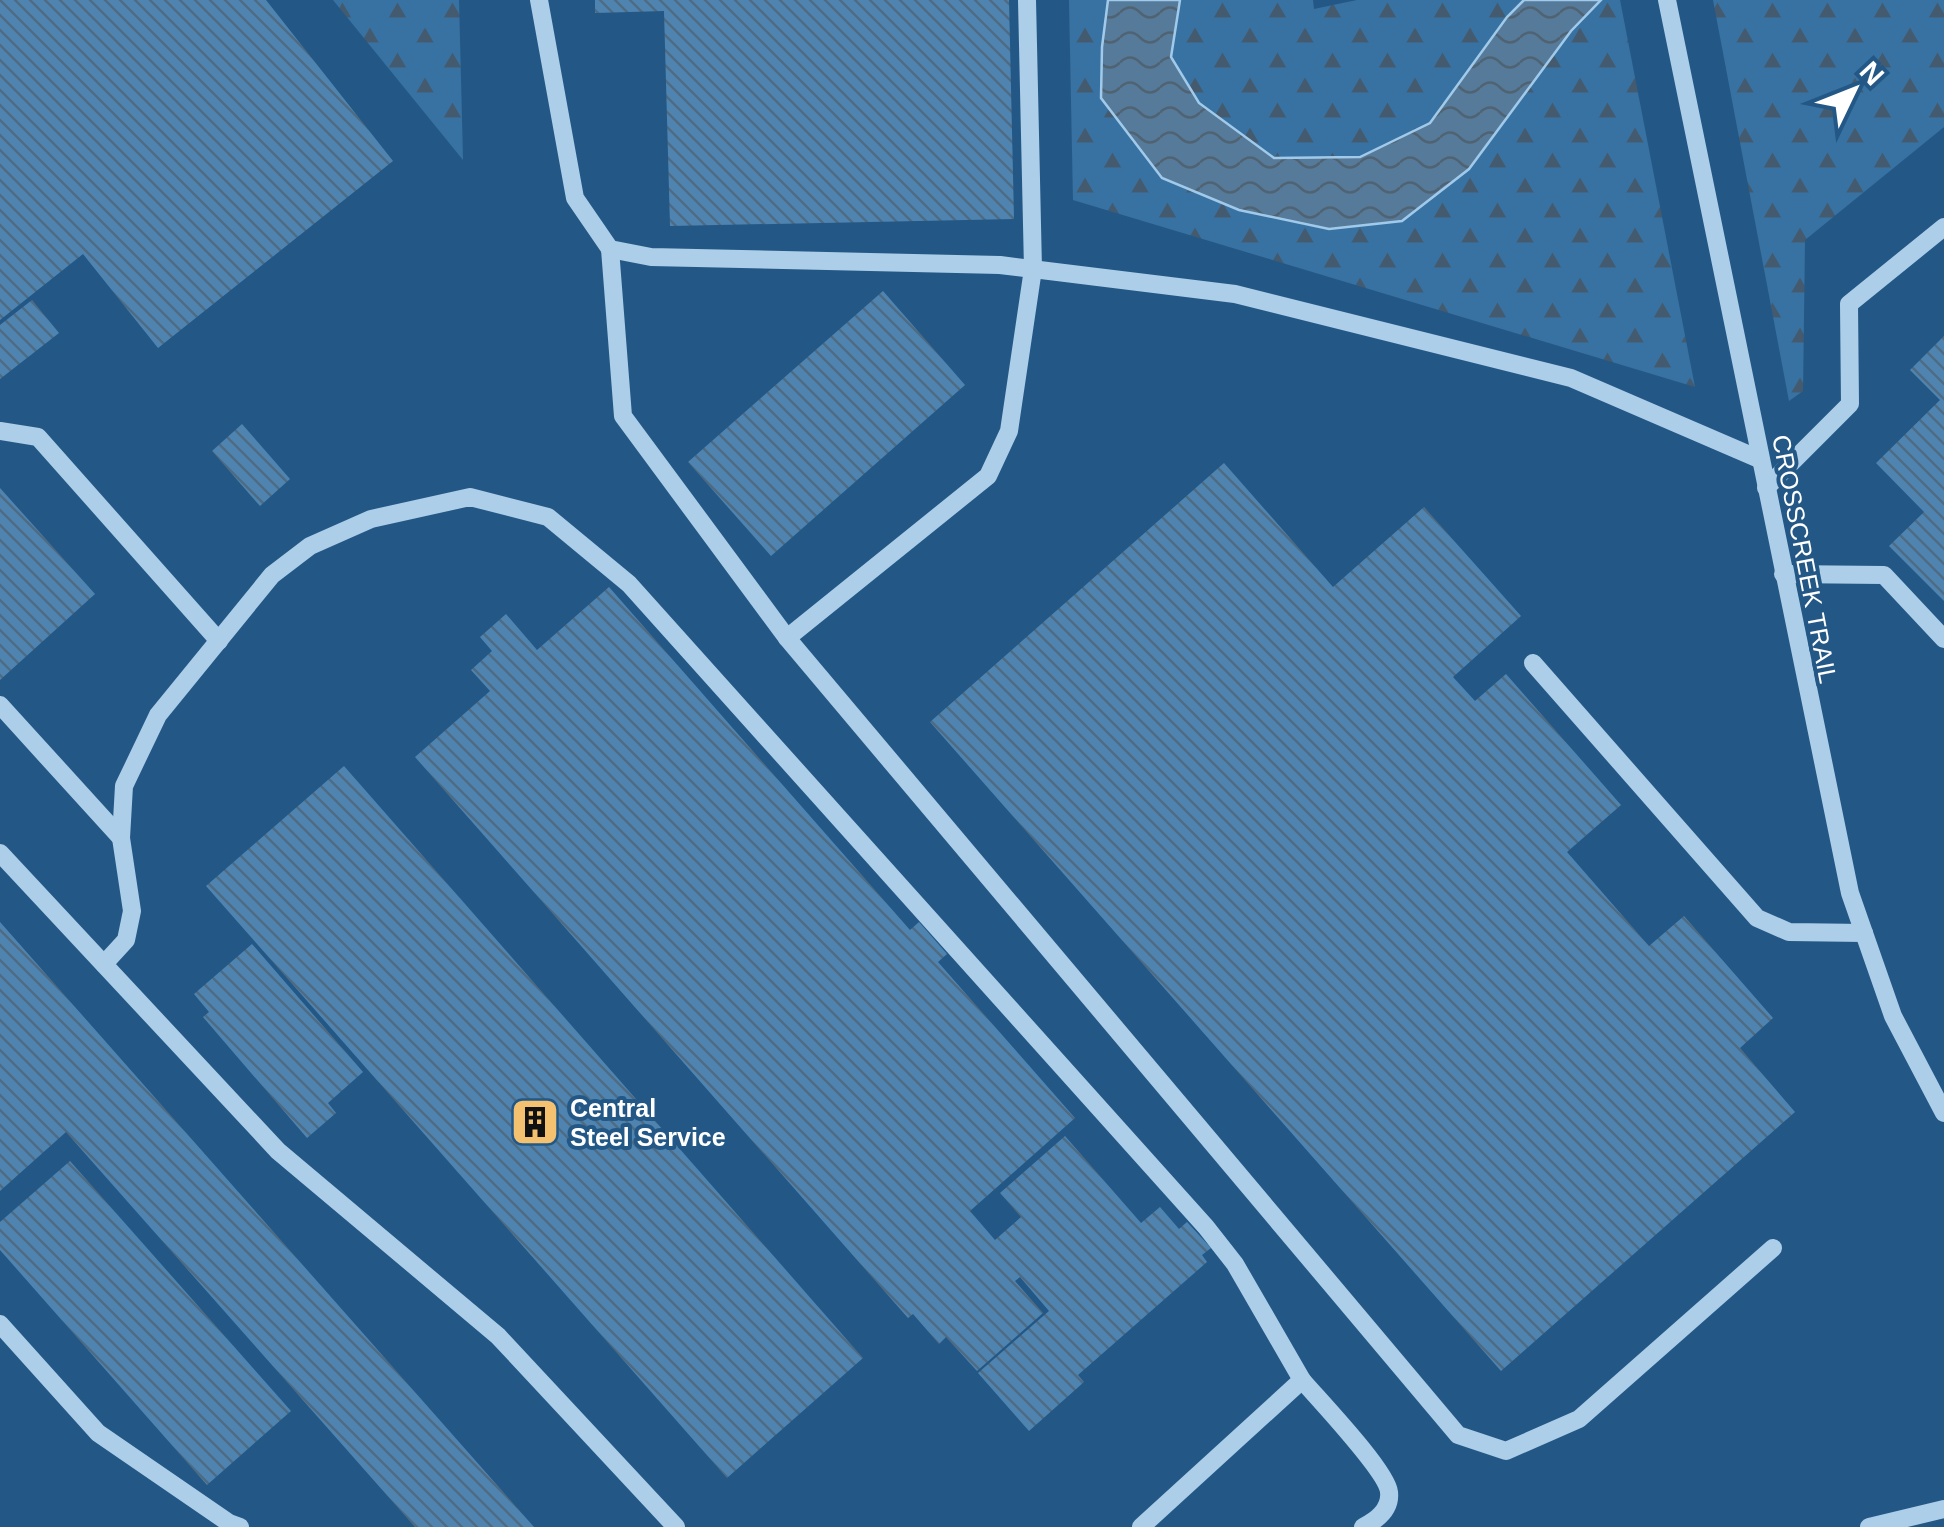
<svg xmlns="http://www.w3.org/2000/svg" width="1944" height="1527" font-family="Arial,sans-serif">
  <defs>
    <pattern id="forest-firs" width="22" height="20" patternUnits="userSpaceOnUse" patternTransform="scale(2.5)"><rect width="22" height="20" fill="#3772a3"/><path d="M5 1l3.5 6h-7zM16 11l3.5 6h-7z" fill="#445b6f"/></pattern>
    <pattern id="water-waves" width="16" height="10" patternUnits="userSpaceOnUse" patternTransform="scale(2.5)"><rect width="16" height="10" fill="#557a9a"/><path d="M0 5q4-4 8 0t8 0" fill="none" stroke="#506373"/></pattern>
    <pattern id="building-back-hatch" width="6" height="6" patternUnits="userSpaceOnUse" patternTransform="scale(2.5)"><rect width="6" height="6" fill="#5084b0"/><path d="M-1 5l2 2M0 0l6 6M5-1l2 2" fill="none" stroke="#4e6b83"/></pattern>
  </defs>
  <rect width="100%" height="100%" fill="#235886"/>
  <g fill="url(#forest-firs)">
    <polygon points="333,0 459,0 463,160"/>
    <polygon points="1069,0 1313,0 1314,9 1357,0 1620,0 1695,387 1073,200"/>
    <polygon points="1713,0 1944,0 1944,127 1805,240 1803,391 1789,401"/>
  </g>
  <polygon fill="url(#water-waves)" stroke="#a1caea" stroke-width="2.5" points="1108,0 1180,0 1171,57 1199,103 1274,158 1360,157 1430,123 1507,17 1524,0 1601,0 1571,31 1469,169 1402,221 1329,229 1239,210 1162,178 1101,98 1102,47"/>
  <g fill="url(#building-back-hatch)">
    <polygon points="0,0 266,0 393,161 158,348 83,254 0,320"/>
    <polygon points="595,0 1009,0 1014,219 670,226 664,11 595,13"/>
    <polygon points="883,291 965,385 771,556 688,462"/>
    <polygon points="32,300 59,333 0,379 0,325"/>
    <polygon points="1944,336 1944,601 1889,546 1924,512 1876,463 1940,400 1910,370"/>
    <polygon points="242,424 290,479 260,506 212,451"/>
    <polygon points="1224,463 1333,587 1424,507 1521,616 1453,677 1475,701 1506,674 1621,805 1567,852 1649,946 1684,916 1773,1018 1740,1048 1795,1112 1501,1371 930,722"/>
    <polygon points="0,488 95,594 0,680"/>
    <polygon points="609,587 910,930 919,922 947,954 938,962 1075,1118 970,1211 995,1240 1021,1217 1000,1193 1065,1136 1141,1223 1160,1207 1179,1229 1187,1222 1211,1248 1202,1255 1207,1262 1078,1375 1084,1382 1029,1431 978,1373 1049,1311 1020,1277 1015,1281 1043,1313 977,1371 946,1337 939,1344 913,1314 908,1318 415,757 490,691 471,670 492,651 480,637 506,614 537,650"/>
    <polygon points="344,766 863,1358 727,1478 206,886"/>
    <polygon points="0,922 534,1527 415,1527 66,1132 0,1191"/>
    <polygon points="252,944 363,1072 328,1103 336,1113 307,1138 203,1017 209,1012 194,994"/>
    <polygon points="70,1161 291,1411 207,1485 0,1250 0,1222"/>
  </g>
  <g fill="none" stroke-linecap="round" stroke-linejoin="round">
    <g stroke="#adcee9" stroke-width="18">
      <polyline points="539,0 575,198 610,249 651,257 1000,265 1235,294 1571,378 1759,459"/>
      <polyline points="1667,0 1850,893 1893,1016 1944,1113"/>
      <polyline points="610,249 623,416 787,638 1458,1435 1506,1451 1579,1419 1773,1248"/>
      <polyline points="0,431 38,437 219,641"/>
      <polyline points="1766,488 1850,404 1849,304 1944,227"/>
      <polyline points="1783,574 1884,575 1944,639"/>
      <polyline points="787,638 988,476 1009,431 1033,269 1027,0"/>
      <polyline points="1533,663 1757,918 1789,932 1864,933"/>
      <polyline points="0,705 121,838"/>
      <polyline points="0,853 278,1151 498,1336 676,1527"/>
      <polyline points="104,964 126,940 132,911 121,838 124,786 158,715 272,575 310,546 371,519 470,497 548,517 629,584 1206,1227 1235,1264 1302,1380 1141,1527"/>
      <polyline points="0,1324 98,1433 229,1523 240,1527"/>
      <path d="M1302 1380C1319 1400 1387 1471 1389 1492 1391 1509 1377 1520 1363 1527"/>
      <polyline points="1869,1527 1944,1509"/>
    </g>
  </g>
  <defs>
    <g id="building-square" transform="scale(2.5)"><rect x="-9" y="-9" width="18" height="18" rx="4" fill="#f4c170" stroke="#235886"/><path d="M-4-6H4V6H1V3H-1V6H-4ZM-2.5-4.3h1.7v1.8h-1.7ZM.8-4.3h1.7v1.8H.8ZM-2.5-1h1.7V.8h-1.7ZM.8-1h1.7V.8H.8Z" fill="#111"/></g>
  </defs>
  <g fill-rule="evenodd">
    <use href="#building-square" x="535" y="1122"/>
  </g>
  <g text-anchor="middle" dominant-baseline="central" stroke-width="8" stroke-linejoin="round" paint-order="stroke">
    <g font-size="25" fill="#fff" stroke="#235886">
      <text transform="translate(1805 559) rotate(79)">CROSSCREEK TRAIL</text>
    </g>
    <g font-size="25" font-weight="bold" fill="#fff" stroke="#235886" text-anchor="start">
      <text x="570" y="1108">Central<tspan x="570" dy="29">Steel Service</tspan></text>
    </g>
  </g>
  <g transform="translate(1854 90) rotate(47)" stroke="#235886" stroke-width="8" paint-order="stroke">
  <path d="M0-8L18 38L0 25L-18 38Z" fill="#ffffff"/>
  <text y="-15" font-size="28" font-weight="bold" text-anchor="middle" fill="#ffffff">N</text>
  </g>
</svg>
